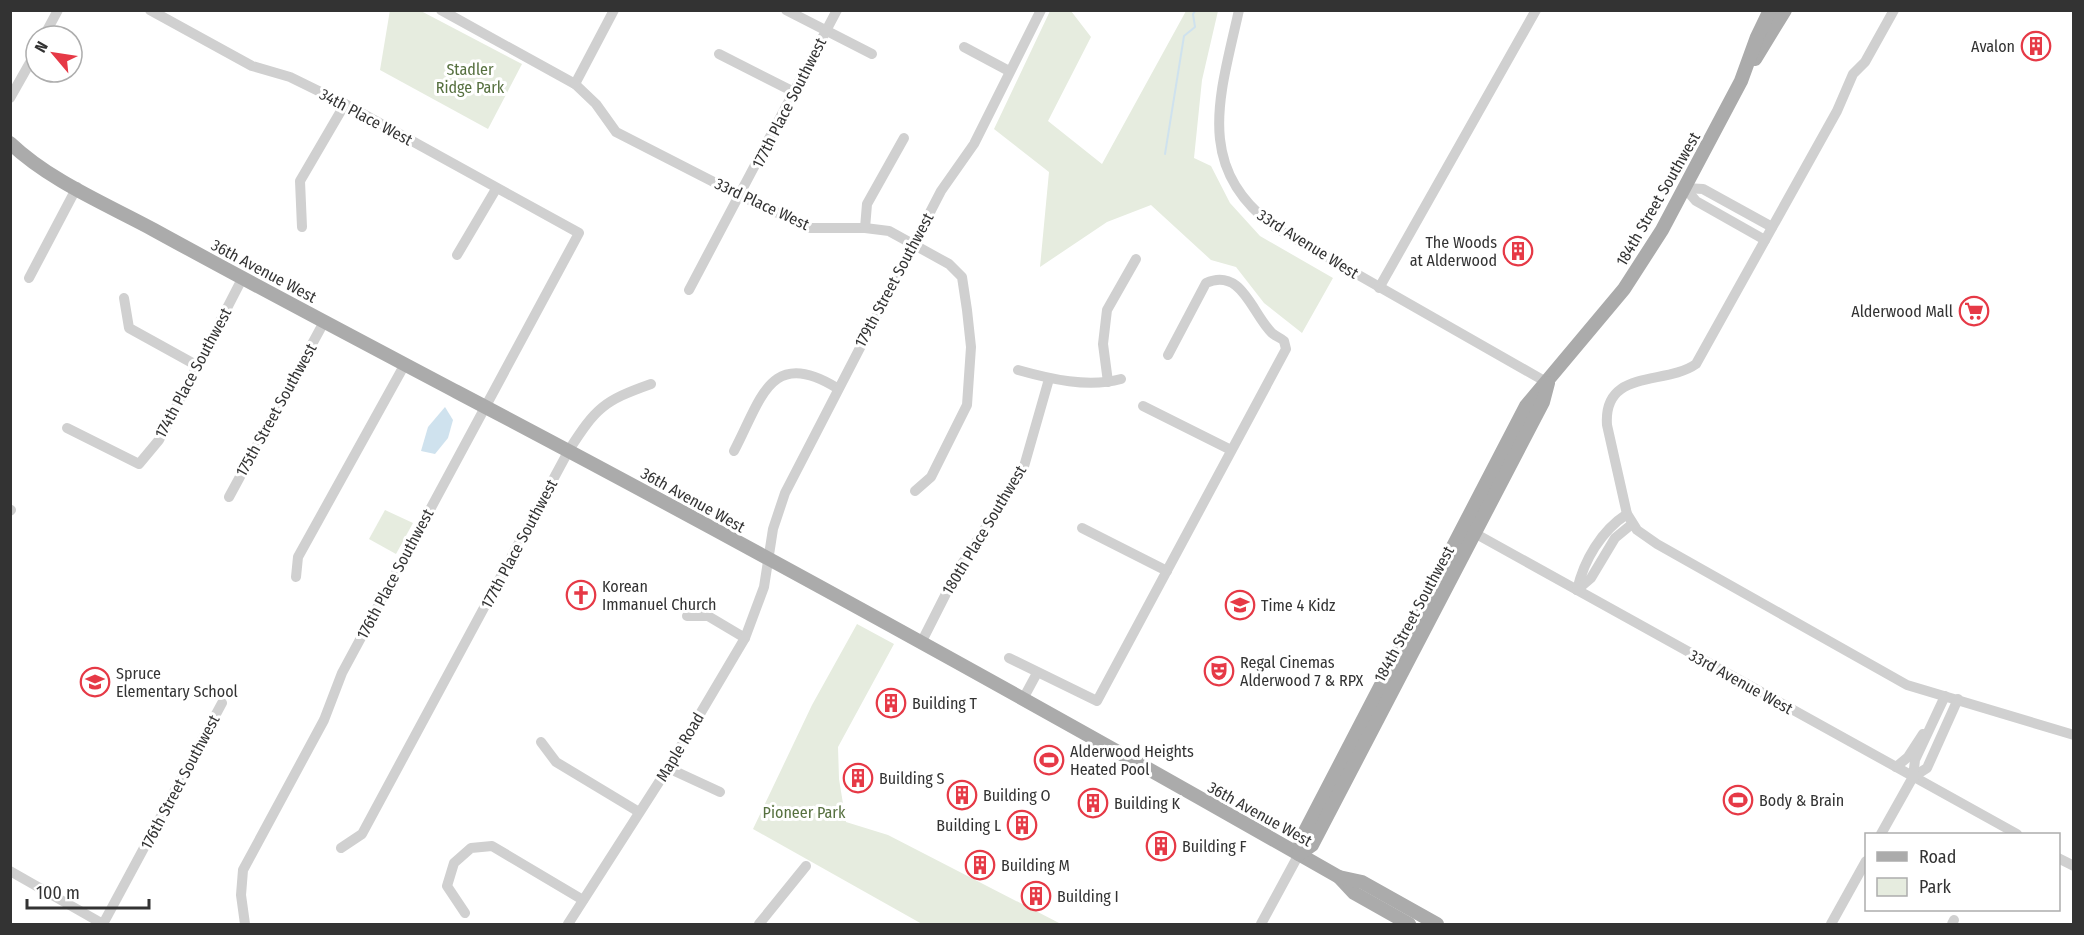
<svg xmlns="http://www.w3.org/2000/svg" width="2084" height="935" font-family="'Fira Sans Condensed',sans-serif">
  <rect width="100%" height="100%" fill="#fff"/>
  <g fill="#e6ecdf">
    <polygon points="390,10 421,11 522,64 488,129 380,70"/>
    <polygon points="1050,11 1071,11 1091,37 1048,121 1102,164 1186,11 1218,11 1202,80 1194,158 1211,166 1230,203 1260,236 1333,278 1302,333 1264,303 1236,267 1211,260 1151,205 1107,222 1040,267 1049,172 994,129"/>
    <polygon points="385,510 413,523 396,554 369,539"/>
    <polygon points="857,624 894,644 838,747 839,779 846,822 888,835 1061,924 922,924 753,829 812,705"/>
  </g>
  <polygon fill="#cfe2ee" points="445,407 453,420 448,438 435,454 421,451 428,427"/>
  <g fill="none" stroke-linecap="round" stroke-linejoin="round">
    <polyline stroke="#cfe2ee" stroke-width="2" points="1165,154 1184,36 1195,27 1193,14 1196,10"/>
    <g stroke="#d0d0d0" stroke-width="10">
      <polyline points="150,10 252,66 290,77 345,104 579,233 342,673 324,720 243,870 241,895 245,924"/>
      <polyline points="441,10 575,84 596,104 616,132 741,196 810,228 865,228 889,231 949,264 962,277 967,310 971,347 967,405 931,477 915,491"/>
      <polyline points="786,10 872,54"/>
      <path d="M1239 10C1220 96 1193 168 1276 228L1548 383"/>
      <path d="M1894 10 1865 62 1853 74 1837 111 1696 364C1665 386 1603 368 1607 425L1627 514 1637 530 1657 544 1907 685 2074 735"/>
      <polyline points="44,36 58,10"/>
      <polyline points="964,47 1009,71"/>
      <polyline points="719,54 794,92"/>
      <polyline points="575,84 614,10"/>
      <polyline points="10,98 36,52"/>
      <polyline points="1685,188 1703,189 1772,227"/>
      <polyline points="1685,188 1696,201 1765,240"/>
      <polyline points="302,227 300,181 345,104"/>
      <polyline points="865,228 867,204 904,138"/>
      <polyline points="457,255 496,189"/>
      <polyline points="29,278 77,187"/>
      <polyline points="1379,288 1536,10"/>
      <polyline points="689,290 837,10"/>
      <polyline points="124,298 129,328 196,365"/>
      <path d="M1018 370C1050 379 1088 388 1121 379"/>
      <polyline points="1108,382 1103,344 1107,310 1136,259"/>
      <polyline points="1143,406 1231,450"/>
      <polyline points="67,428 139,464 159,440 242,279"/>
      <path d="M734 451C761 400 770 346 837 388"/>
      <polyline points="229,497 324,322"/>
      <polyline points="10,511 11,510"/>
      <polyline points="1082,528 1167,571"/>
      <polyline points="1469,530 2017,834"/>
      <polyline points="296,577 298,557 405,364"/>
      <path d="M1577 590C1584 560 1601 531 1627 514"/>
      <polyline points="1577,590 1591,578 1615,538 1632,524"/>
      <polyline points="687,616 708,616 745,638"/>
      <polyline points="921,643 958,570 1023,470 1049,379"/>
      <path d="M1009 658 1097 701 1286 349 1284 341C1281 338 1275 336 1272 333 1252 314 1242 267 1206 283L1168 355"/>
      <polyline points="1023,699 1037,673"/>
      <polyline points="541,742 556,762 639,812"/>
      <polyline points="1896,767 1908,757 1923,734"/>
      <polyline points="668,768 720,792"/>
      <polyline points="1913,777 1927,768 1958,699"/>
      <polyline points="1881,834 1913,777 1915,760 1945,696"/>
      <path d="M341 848 362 834 569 450C596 408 603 401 651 384"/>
      <polyline points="2058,858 2074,866"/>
      <polyline points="10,871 103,924"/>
      <polyline points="465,913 447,886 454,863 471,848 492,846 583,900"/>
      <polyline points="103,924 222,703"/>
      <polyline points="568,924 668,768 745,638 764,587 773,529 785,493 941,191 974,144 1041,10"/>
      <polyline points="759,924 806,866"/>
      <polyline points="1261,924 1299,854"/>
      <polyline points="1831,924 1866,861"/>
      <polyline points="1952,924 1954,920"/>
    </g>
    <g stroke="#ababab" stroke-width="14">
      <polyline points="1755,59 1785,10"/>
      <path d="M10 143C50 181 106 204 154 230 254 285 355 338 457 392 754 548 1048 711 1339 877L1354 893 1409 924"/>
      <polyline points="1299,854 1301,839 1526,406 1624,289 1662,230 1741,81 1757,37 1770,10"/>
      <polyline points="1299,854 1312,845 1543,402 1548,383"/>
      <polyline points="1339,877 1362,882 1437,924"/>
    </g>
  </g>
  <defs>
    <g id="building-ring" transform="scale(1.5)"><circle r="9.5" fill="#fff" stroke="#e63946" stroke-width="1.5"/><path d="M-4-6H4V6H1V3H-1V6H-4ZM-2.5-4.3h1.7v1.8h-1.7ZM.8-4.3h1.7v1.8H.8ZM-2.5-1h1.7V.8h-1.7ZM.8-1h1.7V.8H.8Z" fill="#e63946"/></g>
    <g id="supermarket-ring" transform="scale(1.5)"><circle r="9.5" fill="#fff" stroke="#e63946" stroke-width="1.5"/><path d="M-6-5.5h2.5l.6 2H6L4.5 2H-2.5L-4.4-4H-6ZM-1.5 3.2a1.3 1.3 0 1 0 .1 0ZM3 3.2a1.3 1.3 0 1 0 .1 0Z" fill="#e63946"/></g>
    <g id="church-ring" transform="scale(1.5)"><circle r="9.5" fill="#fff" stroke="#e63946" stroke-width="1.5"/><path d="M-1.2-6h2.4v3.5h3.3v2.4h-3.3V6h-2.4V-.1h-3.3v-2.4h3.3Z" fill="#e63946"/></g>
    <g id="school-ring" transform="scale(1.5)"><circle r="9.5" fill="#fff" stroke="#e63946" stroke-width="1.5"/><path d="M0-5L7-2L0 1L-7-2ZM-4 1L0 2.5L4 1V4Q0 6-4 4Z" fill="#e63946"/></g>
    <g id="theatre-ring" transform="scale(1.5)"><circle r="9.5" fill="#fff" stroke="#e63946" stroke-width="1.5"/><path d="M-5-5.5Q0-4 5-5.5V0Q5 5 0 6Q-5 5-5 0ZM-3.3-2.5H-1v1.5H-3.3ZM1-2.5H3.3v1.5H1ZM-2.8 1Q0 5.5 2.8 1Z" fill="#e63946"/></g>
    <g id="stadium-ring" transform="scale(1.5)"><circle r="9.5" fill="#fff" stroke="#e63946" stroke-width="1.5"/><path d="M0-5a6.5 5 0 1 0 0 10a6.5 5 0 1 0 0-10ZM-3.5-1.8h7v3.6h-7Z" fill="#e63946"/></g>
  </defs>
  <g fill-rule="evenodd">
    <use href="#building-ring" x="2036" y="46"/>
    <use href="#building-ring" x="1518" y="251"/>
    <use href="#supermarket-ring" x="1974" y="311"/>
    <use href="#church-ring" x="581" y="595"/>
    <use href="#school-ring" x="1240" y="605"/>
    <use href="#theatre-ring" x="1219" y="671"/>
    <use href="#school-ring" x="95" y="682"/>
    <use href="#building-ring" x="891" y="703"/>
    <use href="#stadium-ring" x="1049" y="760"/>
    <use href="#building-ring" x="858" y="778"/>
    <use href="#building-ring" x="962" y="795"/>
    <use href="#stadium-ring" x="1738" y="800"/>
    <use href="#building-ring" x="1093" y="803"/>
    <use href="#building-ring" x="1022" y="825"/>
    <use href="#building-ring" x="1161" y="846"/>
    <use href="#building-ring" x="980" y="865"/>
    <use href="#building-ring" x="1036" y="896"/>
  </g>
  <g text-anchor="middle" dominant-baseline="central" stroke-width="6" stroke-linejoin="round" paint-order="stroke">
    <g font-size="16" fill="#333" stroke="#fff" text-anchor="start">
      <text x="2015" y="46" text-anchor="end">Avalon</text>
      <text x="1497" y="242" text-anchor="end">The Woods<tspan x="1497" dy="18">at Alderwood</tspan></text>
      <text x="1953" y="311" text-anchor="end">Alderwood Mall</text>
      <text x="602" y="586">Korean<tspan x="602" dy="18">Immanuel Church</tspan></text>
      <text x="1261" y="605">Time 4 Kidz</text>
      <text x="1240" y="662">Regal Cinemas<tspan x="1240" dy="18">Alderwood 7 &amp; RPX</tspan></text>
      <text x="116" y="673">Spruce<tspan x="116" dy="18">Elementary School</tspan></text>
      <text x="912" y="703">Building T</text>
      <text x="1070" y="751">Alderwood Heights<tspan x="1070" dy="18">Heated Pool</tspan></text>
      <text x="879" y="778">Building S</text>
      <text x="983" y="795">Building O</text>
      <text x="1759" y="800">Body &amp; Brain</text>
      <text x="1114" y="803">Building K</text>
      <text x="1001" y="825" text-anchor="end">Building L</text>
      <text x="1182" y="846">Building F</text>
      <text x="1001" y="865">Building M</text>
      <text x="1057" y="896">Building I</text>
    </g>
    <g font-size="16" fill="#56703f" stroke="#fff">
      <text x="470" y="69">Stadler<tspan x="470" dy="18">Ridge Park</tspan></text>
      <text x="804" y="812">Pioneer Park</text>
    </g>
    <g font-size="16" fill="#333" stroke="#fff">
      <text transform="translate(789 103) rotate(-63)">177th Place Southwest</text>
      <text transform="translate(366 117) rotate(28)">34th Place West</text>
      <text transform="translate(1658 199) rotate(-60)">184th Street Southwest</text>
      <text transform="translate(762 204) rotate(25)">33rd Place West</text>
      <text transform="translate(1308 244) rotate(32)">33rd Avenue West</text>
      <text transform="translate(264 271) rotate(28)">36th Avenue West</text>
      <text transform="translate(894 280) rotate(-62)">179th Street Southwest</text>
      <text transform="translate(193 373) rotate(-62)">174th Place Southwest</text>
      <text transform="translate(276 410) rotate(-61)">175th Street Southwest</text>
      <text transform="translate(693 500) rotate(29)">36th Avenue West</text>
      <text transform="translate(984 530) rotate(-59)">180th Place Southwest</text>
      <text transform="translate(519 544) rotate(-62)">177th Place Southwest</text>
      <text transform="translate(395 574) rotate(-62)">176th Place Southwest</text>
      <text transform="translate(1414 614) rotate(-62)">184th Street Southwest</text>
      <text transform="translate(1741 682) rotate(29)">33rd Avenue West</text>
      <text transform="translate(680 747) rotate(-59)">Maple Road</text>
      <text transform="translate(180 782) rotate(-62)">176th Street Southwest</text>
      <text transform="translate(1260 814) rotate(29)">36th Avenue West</text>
    </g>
  </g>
  <rect width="2084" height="935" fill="none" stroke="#333333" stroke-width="24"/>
  <rect x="1865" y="833" width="195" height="78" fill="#ffffff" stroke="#adadad" stroke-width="1.5"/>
  <rect x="1877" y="852" width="30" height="9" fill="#ababab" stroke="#adadad" stroke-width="1.5"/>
  <text x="1919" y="863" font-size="18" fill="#333333">Road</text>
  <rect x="1877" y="878" width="30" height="18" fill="#e6ecdf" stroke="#adadad" stroke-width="1.5"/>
  <text x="1919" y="893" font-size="18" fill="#333333">Park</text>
  <g transform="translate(54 54) rotate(299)"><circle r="28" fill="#ffffff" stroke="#adadad" stroke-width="1.5"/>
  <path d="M0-4.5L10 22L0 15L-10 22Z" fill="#e63946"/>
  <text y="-9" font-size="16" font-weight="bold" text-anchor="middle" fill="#333333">N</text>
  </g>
  <path d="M27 899v9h122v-9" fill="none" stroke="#333333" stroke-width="3"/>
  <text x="36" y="899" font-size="18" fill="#333333" stroke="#ffffff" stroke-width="4.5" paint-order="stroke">100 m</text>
</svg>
